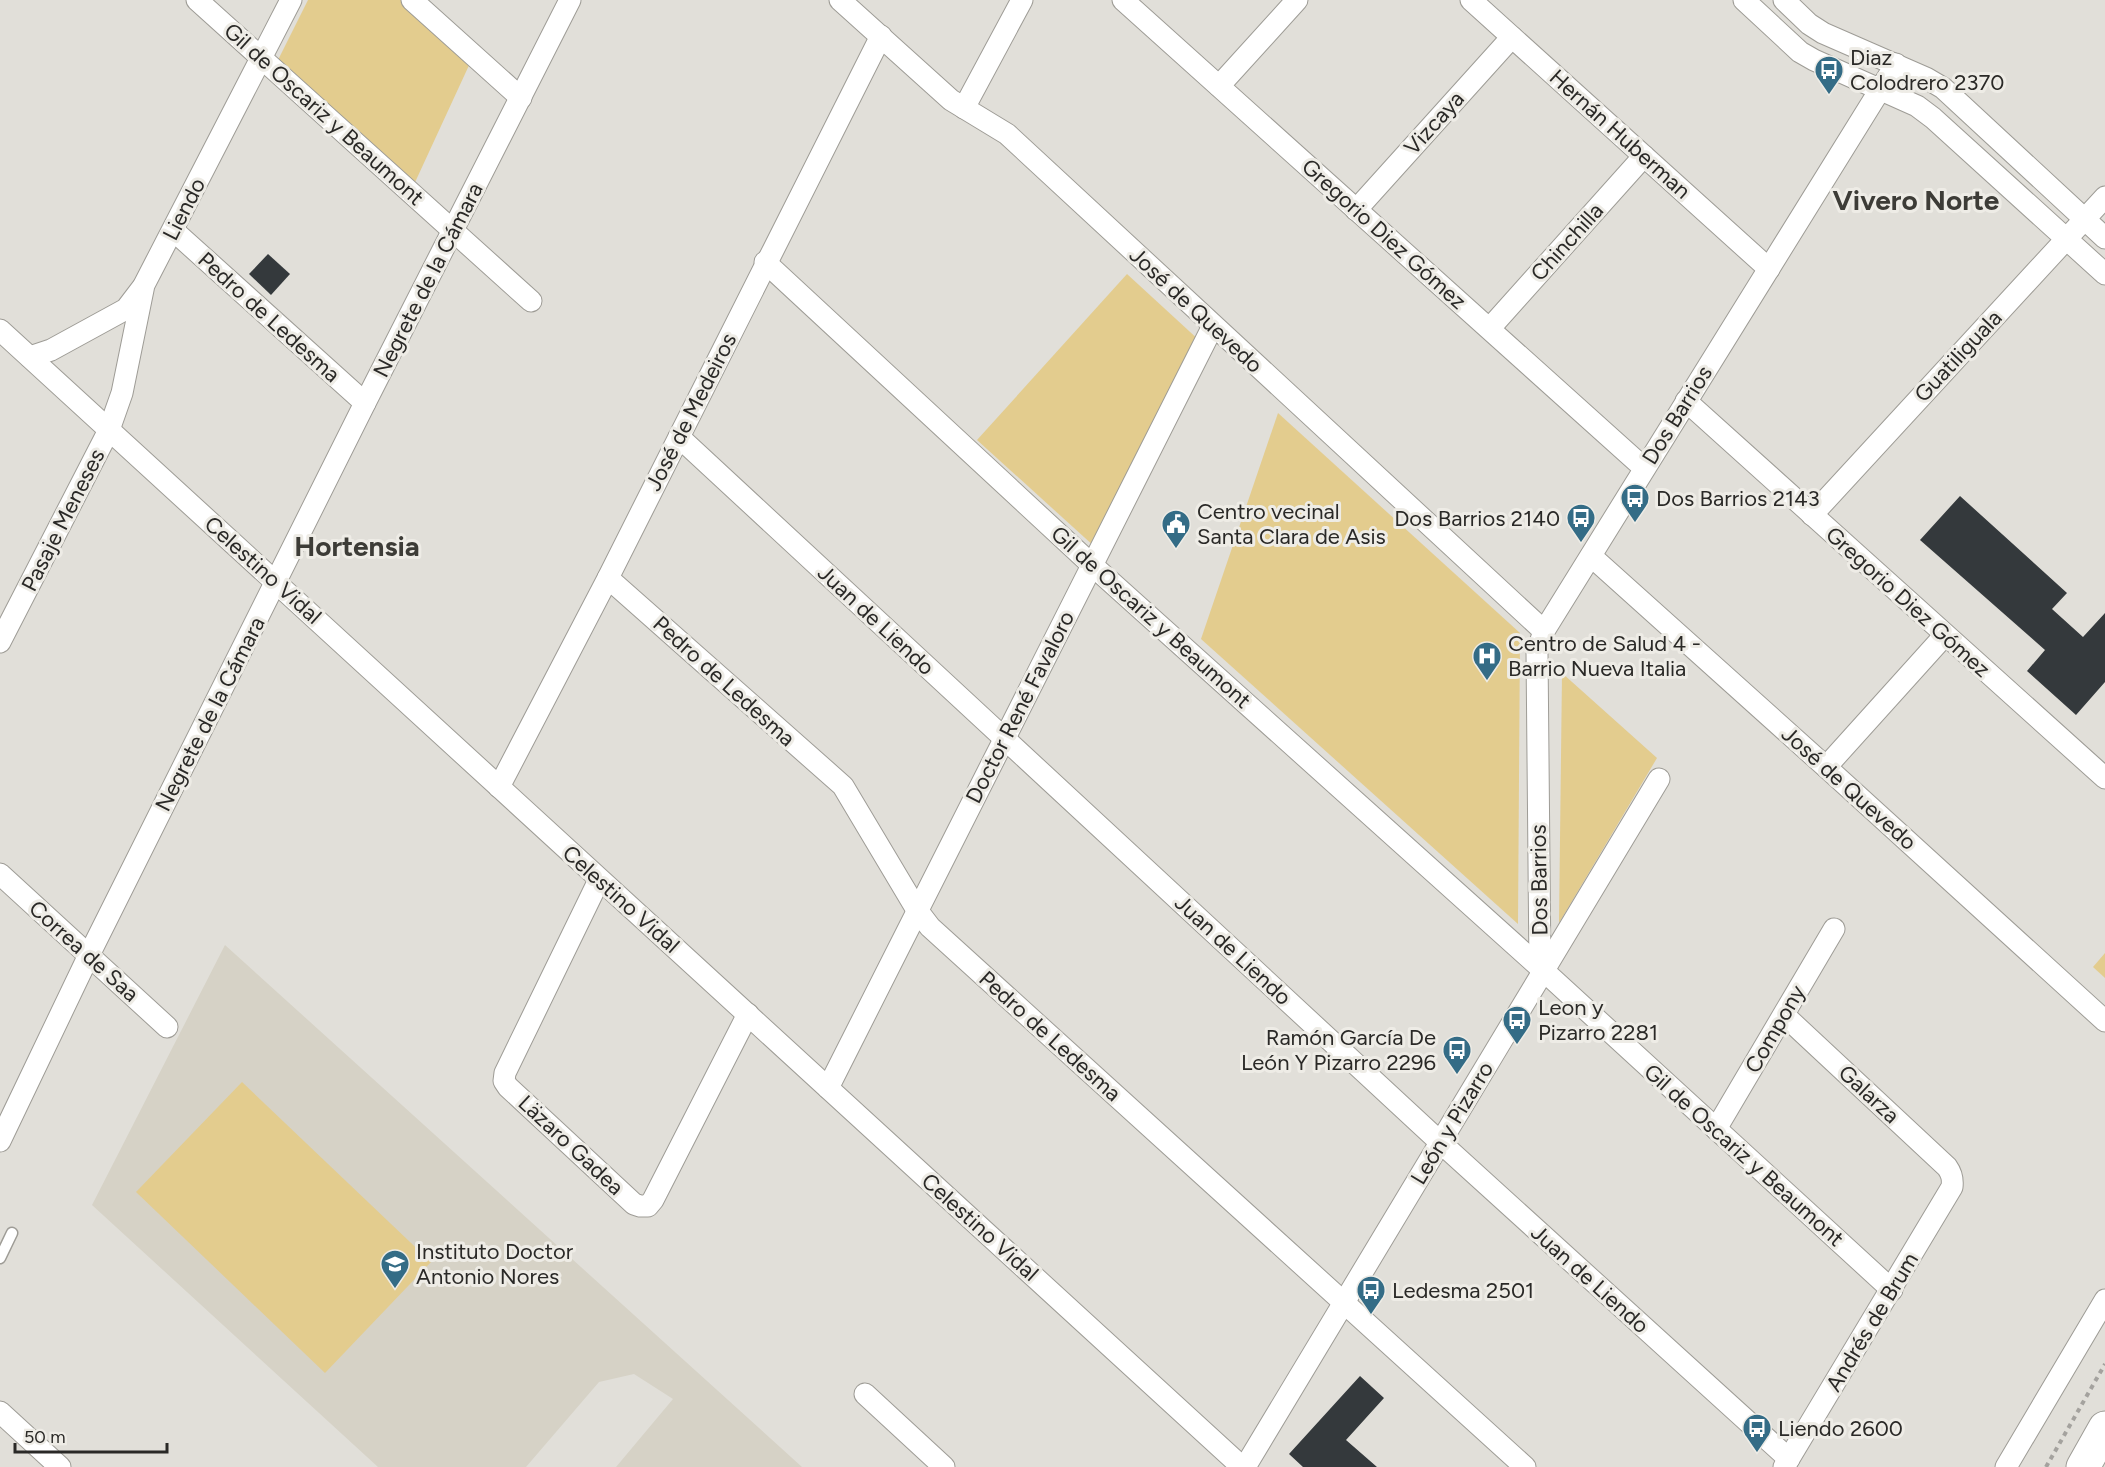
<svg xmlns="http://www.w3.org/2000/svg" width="2105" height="1467" font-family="Figtree,sans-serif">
  <rect width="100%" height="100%" fill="#e1dfd9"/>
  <polygon fill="#d6d2c6" points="225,945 802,1467 616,1467 673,1399 634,1374 599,1382 526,1467 378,1467 92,1205"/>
  <g fill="#e3cc8e">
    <polygon points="308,0 402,0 471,61 411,191 273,70"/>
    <polygon points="1127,274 1201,342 1095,547 977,440"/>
    <polygon points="1278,413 1520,633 1518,924 1201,639"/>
    <polygon points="1562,673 1657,758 1559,923"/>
    <polygon points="2105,953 2105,978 2093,967"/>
    <polygon points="242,1082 431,1262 325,1373 136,1192"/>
  </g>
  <g fill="#34393c">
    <polygon points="268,254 290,274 271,295 249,274"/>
    <polygon points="1960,496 2067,593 2052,609 2083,637 2105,613 2105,682 2076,715 2027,671 2045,650 1920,540"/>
    <polygon points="1360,1376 1384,1398 1346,1440 1377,1467 1303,1467 1289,1454"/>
  </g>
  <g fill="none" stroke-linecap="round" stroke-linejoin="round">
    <g stroke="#9e9c96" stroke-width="13">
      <polyline id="service" points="0,1258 12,1233"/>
    </g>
    <g stroke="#9e9c96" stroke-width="23">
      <g id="minor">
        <polyline points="197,0 531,301"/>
        <polyline points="412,0 521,98"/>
        <polyline points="840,0 951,100 1007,134 1544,631"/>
        <polyline points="1123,0 1644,468"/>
        <polyline points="1471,0 1769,269"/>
        <polyline points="1744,0 1800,52 1814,60 1917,106 1933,118 2105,274"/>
        <polyline points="1784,0 1809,24 1823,33 1926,78 1943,88 2105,238"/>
        <polyline points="1219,86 1297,0"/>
        <polyline points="964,108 1022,0"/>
        <polyline points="1356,210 1512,37"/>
        <polyline points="174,231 365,403"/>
        <polyline points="765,262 1092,565 1544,971 1892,1290"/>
        <polyline points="1490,328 1644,156"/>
        <path d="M0 330C414 709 828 1088 1242 1467"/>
        <polyline points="30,357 51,350 126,309 142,288"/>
        <polyline points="1686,401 2105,778"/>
        <polyline points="679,437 1441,1143 1789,1459"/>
        <polyline points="1812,515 2105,197"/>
        <polyline points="1591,556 1826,767 2105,1021"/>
        <polyline points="608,578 843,786 917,910 930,927 1525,1467"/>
        <polyline points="0,642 109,430 122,393 144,285 291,0"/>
        <polyline points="1826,767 1945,635"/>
        <polyline points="499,787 608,578 881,36"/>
        <polyline points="0,874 167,1027"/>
        <polyline points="599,880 505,1073 504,1081 508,1087 634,1204 640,1206 648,1206 653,1200 748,1014"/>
        <polyline points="1540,969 1537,652 1544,631 1896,64"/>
        <path d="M1784 1015 1947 1167C1952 1174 1953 1179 1952 1187L1784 1467"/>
        <polyline points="828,1088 1213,326"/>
        <polyline points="1716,1129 1834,929"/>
        <polyline points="0,1141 89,955 365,403 570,0"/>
        <polyline points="865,1394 944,1467"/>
        <polyline points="0,1412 60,1467"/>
        <polyline points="1245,1467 1659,779"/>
        <polyline points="2006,1467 2105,1300"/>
      </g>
    </g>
    <g stroke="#9e9c96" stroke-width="35">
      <polyline id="primary" points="2083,1467 2105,1428"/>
    </g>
    <polyline stroke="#a4a29e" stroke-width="4" stroke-dasharray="4.5 4.5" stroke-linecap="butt" points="2046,1467 2105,1364"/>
    <use href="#service" stroke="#fff" stroke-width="10"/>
    <use href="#minor" stroke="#fff" stroke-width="21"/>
    <use href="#primary" stroke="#fff" stroke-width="33"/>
  </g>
  <defs>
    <g id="bus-pin" transform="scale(1.5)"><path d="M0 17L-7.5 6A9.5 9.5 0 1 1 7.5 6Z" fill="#346c86" stroke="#eeece6"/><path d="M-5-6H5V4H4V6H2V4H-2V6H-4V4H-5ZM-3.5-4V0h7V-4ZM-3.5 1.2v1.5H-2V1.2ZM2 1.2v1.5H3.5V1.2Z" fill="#fff"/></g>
    <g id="civic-pin" transform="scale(1.5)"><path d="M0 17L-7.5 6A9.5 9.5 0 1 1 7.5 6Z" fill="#346c86" stroke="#eeece6"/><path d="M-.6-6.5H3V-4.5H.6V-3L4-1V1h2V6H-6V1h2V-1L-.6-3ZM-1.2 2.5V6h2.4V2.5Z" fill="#fff"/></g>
    <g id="hospital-pin" transform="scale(1.5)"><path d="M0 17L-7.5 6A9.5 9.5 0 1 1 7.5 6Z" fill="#346c86" stroke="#eeece6"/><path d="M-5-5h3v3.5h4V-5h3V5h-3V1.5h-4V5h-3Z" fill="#fff"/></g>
    <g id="university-pin" transform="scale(1.5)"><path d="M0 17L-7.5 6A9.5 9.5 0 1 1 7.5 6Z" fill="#346c86" stroke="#eeece6"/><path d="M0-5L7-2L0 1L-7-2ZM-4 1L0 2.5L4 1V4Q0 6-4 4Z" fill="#fff"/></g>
  </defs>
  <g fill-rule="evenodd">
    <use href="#bus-pin" x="1829" y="70"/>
    <use href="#bus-pin" x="1635" y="498"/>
    <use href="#bus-pin" x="1581" y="518"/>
    <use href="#civic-pin" x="1176" y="524"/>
    <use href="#hospital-pin" x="1487" y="656"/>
    <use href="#bus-pin" x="1517" y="1020"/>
    <use href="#bus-pin" x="1457" y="1050"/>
    <use href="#university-pin" x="395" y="1264"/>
    <use href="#bus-pin" x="1371" y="1290"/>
    <use href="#bus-pin" x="1757" y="1428"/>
  </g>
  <g text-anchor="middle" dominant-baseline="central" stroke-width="6" stroke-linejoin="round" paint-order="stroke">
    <g font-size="22" fill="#2a2927" stroke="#eeece6" text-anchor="start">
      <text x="1850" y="57">Diaz<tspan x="1850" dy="25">Colodrero 2370</tspan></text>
      <text x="1656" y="498">Dos Barrios 2143</text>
      <text x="1197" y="511">Centro vecinal<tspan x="1197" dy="25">Santa Clara de Asis</tspan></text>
      <text x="1560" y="518" text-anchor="end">Dos Barrios 2140</text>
      <text x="1508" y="643">Centro de Salud 4 -<tspan x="1508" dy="25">Barrio Nueva Italia</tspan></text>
      <text x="1538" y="1007">Leon y<tspan x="1538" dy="25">Pizarro 2281</tspan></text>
      <text x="1436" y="1037" text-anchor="end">Ramón García De<tspan x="1436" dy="25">León Y Pizarro 2296</tspan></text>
      <text x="416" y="1251">Instituto Doctor<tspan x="416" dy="25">Antonio Nores</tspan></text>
      <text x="1392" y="1290">Ledesma 2501</text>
      <text x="1778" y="1428">Liendo 2600</text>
    </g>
    <g font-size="22" fill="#2a2927" stroke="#eeece6">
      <text transform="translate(324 114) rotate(42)">Gil de Oscariz y Beaumont</text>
      <text transform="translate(1434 123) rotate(-48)">Vizcaya</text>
      <text transform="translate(1620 134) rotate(42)">Hernán Huberman</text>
      <text transform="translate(184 209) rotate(-63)">Liendo</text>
      <text transform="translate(1384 234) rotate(42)">Gregorio Diez Gómez</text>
      <text transform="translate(1567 242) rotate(-48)">Chinchilla</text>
      <text transform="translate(428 280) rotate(-63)">Negrete de la Cámara</text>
      <text transform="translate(1196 310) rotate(43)">José de Quevedo</text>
      <text transform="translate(269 317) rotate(42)">Pedro de Ledesma</text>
      <text transform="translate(1958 356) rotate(-47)">Guatiliguala</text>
      <text transform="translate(691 412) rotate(-63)">José de Medeiros</text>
      <text transform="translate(1677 415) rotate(-58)">Dos Barrios</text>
      <text transform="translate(63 520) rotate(-63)">Pasaje Meneses</text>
      <text transform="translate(263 570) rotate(42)">Celestino Vidal</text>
      <text transform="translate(1908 602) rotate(42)">Gregorio Diez Gómez</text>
      <text transform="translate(1151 617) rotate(42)">Gil de Oscariz y Beaumont</text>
      <text transform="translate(876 620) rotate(43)">Juan de Liendo</text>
      <text transform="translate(724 681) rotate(42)">Pedro de Ledesma</text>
      <text transform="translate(1020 707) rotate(-63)">Doctor René Favaloro</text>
      <text transform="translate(210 714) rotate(-63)">Negrete de la Cámara</text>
      <text transform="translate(1849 788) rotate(42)">José de Quevedo</text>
      <text transform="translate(1539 880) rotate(-91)">Dos Barrios</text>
      <text transform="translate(621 899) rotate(42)">Celestino Vidal</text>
      <text transform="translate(1233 950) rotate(43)">Juan de Liendo</text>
      <text transform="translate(84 951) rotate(42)">Correa de Saa</text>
      <text transform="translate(1775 1029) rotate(-60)">Compony</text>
      <text transform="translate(1050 1036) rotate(42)">Pedro de Ledesma</text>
      <text transform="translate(1869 1094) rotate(43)">Galarza</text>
      <text transform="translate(1452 1123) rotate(-59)">León y Pizarro</text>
      <text transform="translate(571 1145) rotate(43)">Läzaro Gadea</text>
      <text transform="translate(1744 1155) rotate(42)">Gil de Oscariz y Beaumont</text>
      <text transform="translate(980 1227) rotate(42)">Celestino Vidal</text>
      <text transform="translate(1590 1279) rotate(42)">Juan de Liendo</text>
      <text transform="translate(1872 1322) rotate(-59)">Andrés de Brum</text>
    </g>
    <g font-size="28" font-weight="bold" fill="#3d3c37" stroke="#eeece6">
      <text x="1916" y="200">Vivero Norte</text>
      <text x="357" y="546">Hortensia</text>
    </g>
  </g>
  <path d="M15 1443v9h152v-9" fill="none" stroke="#2a2927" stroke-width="3"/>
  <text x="24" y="1443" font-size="18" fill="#2a2927" stroke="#eeece6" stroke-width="4.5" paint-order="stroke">50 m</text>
</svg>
